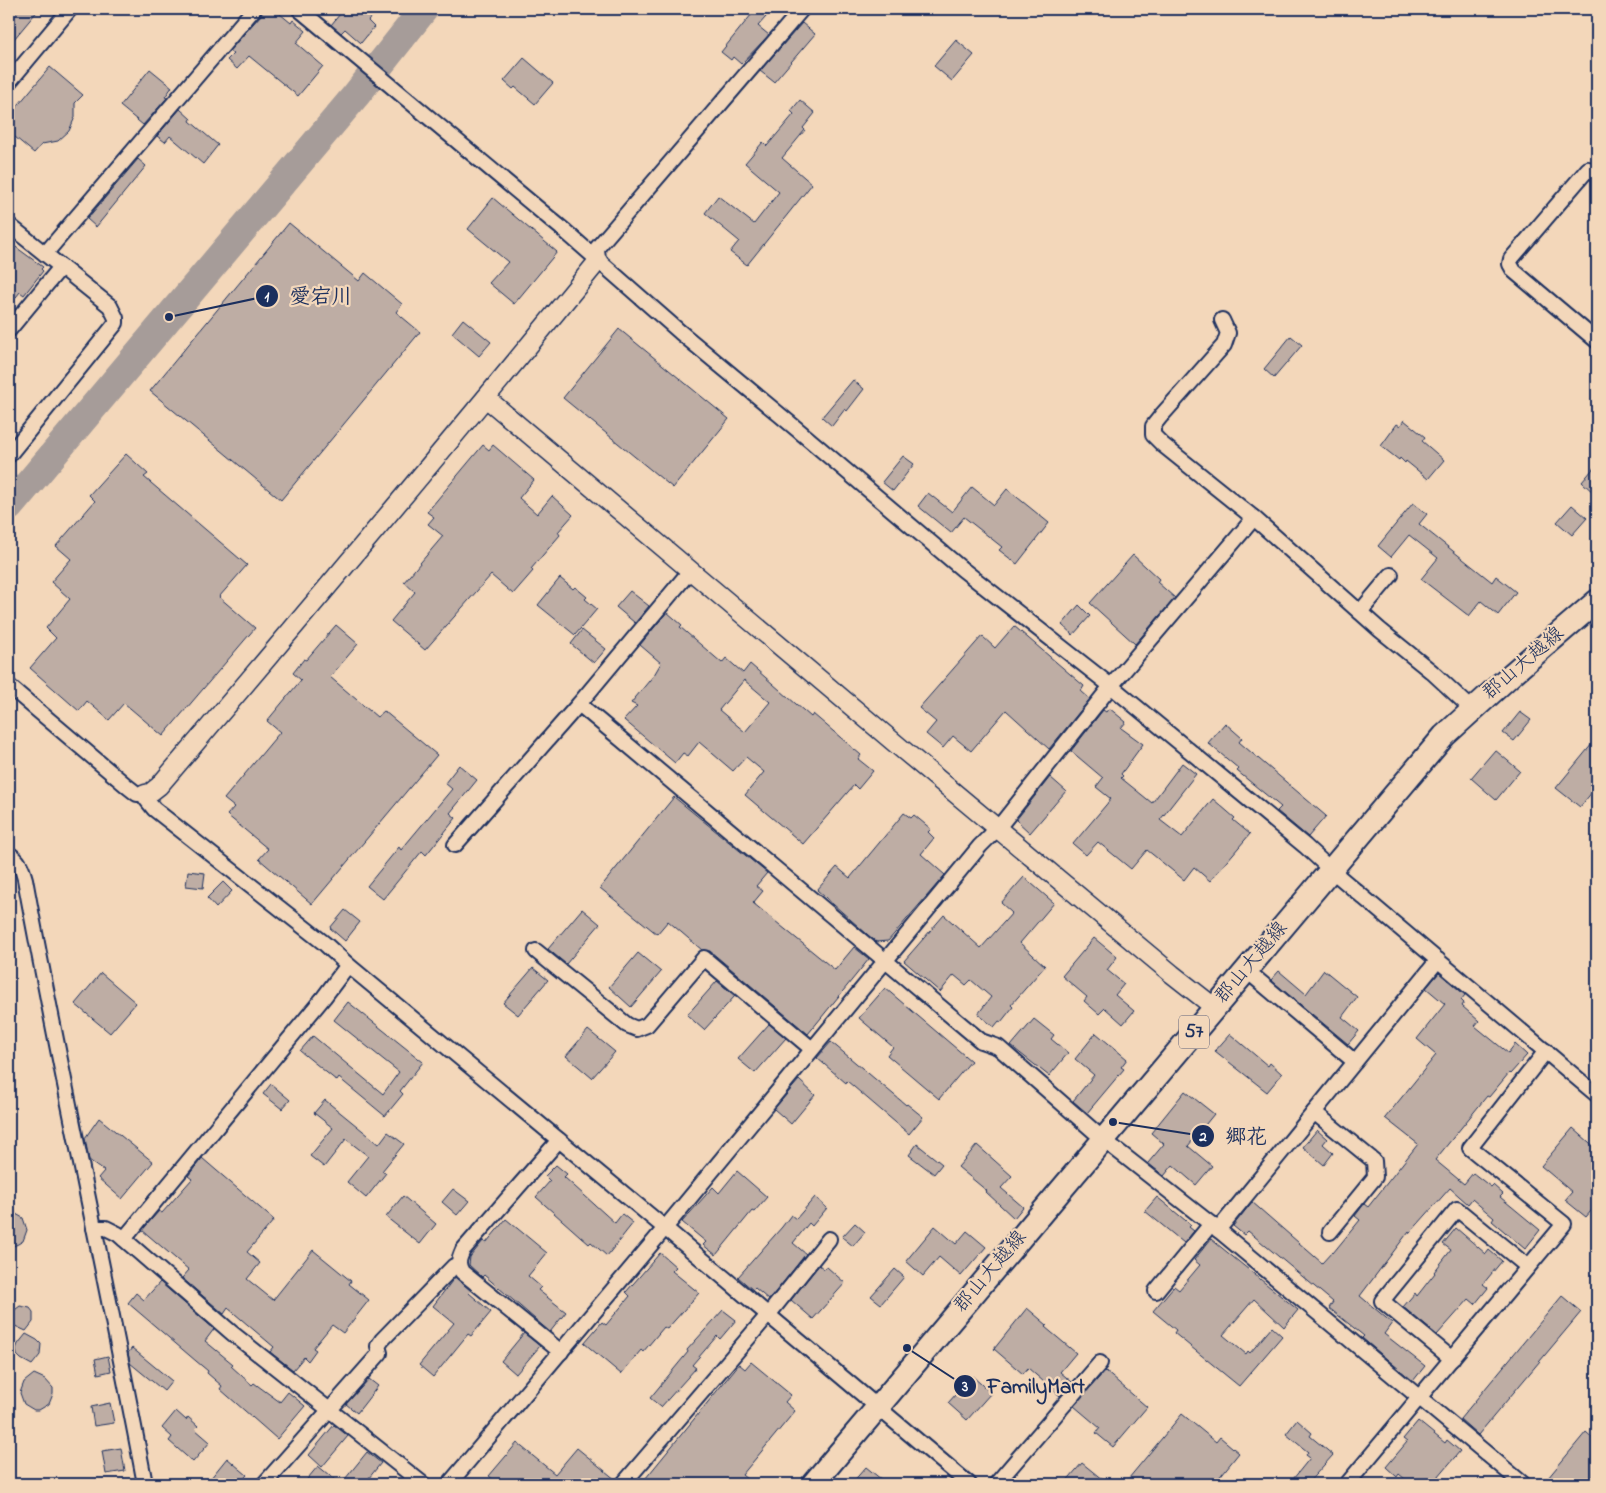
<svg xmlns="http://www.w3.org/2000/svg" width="1606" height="1493" font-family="'Indie Flower','Klee One',sans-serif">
  <rect width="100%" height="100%" fill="#f3d7ba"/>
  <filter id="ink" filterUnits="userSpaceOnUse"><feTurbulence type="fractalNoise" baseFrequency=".02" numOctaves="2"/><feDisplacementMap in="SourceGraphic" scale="10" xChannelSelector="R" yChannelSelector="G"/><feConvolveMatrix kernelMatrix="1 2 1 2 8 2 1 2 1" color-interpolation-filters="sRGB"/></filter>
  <g filter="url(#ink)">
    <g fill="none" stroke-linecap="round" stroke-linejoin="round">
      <polyline stroke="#a69c99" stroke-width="29" points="9,507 356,95 424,9"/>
    </g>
    <g fill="#beada4" stroke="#1b2f5e" fill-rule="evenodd">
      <polygon points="18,9 39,9 9,45 9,19"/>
      <polygon points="264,9 274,9 291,23 293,20 306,31 296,43 323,66 298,96 249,56 237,69 227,60 233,54 229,51 261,15"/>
      <polygon points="344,9 378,9 368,21 374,27 361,43 345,29 341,33 331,25"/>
      <polygon points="756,9 773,9 758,26 769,35 741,64 733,57 731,60 721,52"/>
      <polygon points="802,23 815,34 774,82 760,71"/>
      <polygon points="956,40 974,55 952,81 934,66"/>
      <polygon points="524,58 553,83 535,104 515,87 513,89 504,81"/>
      <polygon points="50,67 83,95 75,103 75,117 69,131 58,141 42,144 34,153 9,132 9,116"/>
      <polygon points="150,69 172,87 165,97 167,98 143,125 120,106"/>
      <polygon points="800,100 815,113 803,128 805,130 782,158 812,184 747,265 730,252 739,241 705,213 718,196 754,224 779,192 745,163 763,142 767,146 794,114 791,111"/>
      <polygon points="180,109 191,119 190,121 218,145 203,164 170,136 165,142 157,136"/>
      <polygon points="138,159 146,166 96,227 87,219"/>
      <polygon points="493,198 557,252 514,304 489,283 508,262 468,229"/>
      <polygon points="289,223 359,281 365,273 402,304 396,312 420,332 281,500 150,391"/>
      <polygon points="9,242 43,267 41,269 43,271 24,295 20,292 9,306"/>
      <polygon points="463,319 491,342 479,356 452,333"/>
      <polygon points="619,329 729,419 673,488 563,398"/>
      <polygon points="1291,336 1302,345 1274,378 1264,369"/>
      <polygon points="853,380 864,389 847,411 845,409 832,426 822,417"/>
      <polygon points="1404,420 1425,437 1422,441 1444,460 1428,479 1406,461 1405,463 1400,458 1399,460 1381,446 1397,424 1400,426"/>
      <polygon points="483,445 489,450 493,445 534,480 519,498 537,514 552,496 573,515 558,532 560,535 531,569 533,571 513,594 491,575 425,650 391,621 415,592 404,582 443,536 428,524 434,517 427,512"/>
      <polygon points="126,454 148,474 144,477 247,565 219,597 255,628 163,736 124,703 109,720 87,701 79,711 30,668 56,638 46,628 70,599 51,582 71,559 56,546 95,501 89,495"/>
      <polygon points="903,456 914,464 893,491 882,482"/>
      <polygon points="1597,464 1597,496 1582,482"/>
      <polygon points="972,487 994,505 1007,489 1049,523 1017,564 999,550 1002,547 964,517 951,533 918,506 928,493 952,512"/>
      <polygon points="1413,503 1427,514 1419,524 1492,582 1496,576 1516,592 1498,615 1481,601 1469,616 1421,579 1438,558 1409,535 1391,557 1378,546"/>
      <polygon points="1572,505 1587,518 1572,535 1557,522"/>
      <polygon points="1133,555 1159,579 1157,582 1175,598 1135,644 1090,603"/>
      <polygon points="560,578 573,589 575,587 587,597 585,599 597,609 575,635 538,605"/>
      <polygon points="630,591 649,606 635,623 616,607"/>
      <polygon points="1079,605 1090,616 1073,635 1062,625"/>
      <path d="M667 612 682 625 680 627 722 663 726 658 743 673 750 664 811 717 813 714 861 755 858 759 873 771 858 789 854 785 803 844 745 795 764 772 746 757 733 771 699 742 688 756 683 753 675 763 624 720 637 706 631 703 654 675 661 663 640 645ZM744 680 770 702 745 732 719 710Z"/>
      <polygon points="336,625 358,644 330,677 377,717 384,711 437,755 312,904 259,859 268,849 227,815 234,807 224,799 280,732 267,721 301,680 293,673 304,659 306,660"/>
      <polygon points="1014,626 1084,686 1081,691 1090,699 1049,749 1006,710 971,751 953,736 943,748 926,734 936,722 919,708 982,636 995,648"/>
      <polygon points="582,630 606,649 594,663 571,644"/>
      <polygon points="1109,708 1126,722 1121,728 1143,744 1121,774 1123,776 1121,778 1152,803 1182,763 1196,774 1160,820 1182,837 1213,799 1235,818 1233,820 1250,834 1210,881 1194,867 1184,880 1147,850 1131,869 1098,842 1086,855 1073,844 1111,799 1096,787 1103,778 1071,751 1103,710 1106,712"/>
      <polygon points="1520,712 1531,720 1514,741 1503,733"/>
      <polygon points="1225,723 1242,738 1239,742 1326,816 1308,837 1277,811 1281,807 1237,771 1239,769 1208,743"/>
      <polygon points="1597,738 1597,786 1580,807 1556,788"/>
      <polygon points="1495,750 1520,771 1496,800 1471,778"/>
      <polygon points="459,765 477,780 450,813 456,818 426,855 422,851 383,899 367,886 399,847 401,850 452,789 445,783"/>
      <polygon points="1050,777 1066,791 1030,833 1016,820"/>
      <polygon points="674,797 767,873 756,886 763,891 753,903 835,970 854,947 869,959 808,1034 710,951 702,950 668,921 657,934 600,888"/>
      <polygon points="904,813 911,818 914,815 931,829 928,832 934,838 921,854 945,875 888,941 876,942 817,890 837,867 850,878"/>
      <polygon points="188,871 205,873 203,888 186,886"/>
      <polygon points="1024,877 1054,903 1020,943 1045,966 1011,1005 1013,1007 1001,1022 999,1021 994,1027 978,1014 991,997 971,980 966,985 954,975 940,992 904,961 944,915 981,948 1012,913 1001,903"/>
      <polygon points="223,882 232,891 216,908 207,898"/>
      <polygon points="582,909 600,924 566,964 548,949"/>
      <polygon points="345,910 360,922 345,941 330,928"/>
      <polygon points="1094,938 1117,957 1107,970 1124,984 1115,995 1134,1011 1123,1024 1105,1008 1099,1014 1084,1001 1087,997 1062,976"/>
      <polygon points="638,953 661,972 631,1007 609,987"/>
      <polygon points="533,968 548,980 518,1015 503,1003"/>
      <polygon points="1324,970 1357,997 1342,1017 1359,1031 1348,1044 1271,980 1279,971 1306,994"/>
      <polygon points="101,973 136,1003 110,1033 75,1004"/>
      <polygon points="1439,973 1465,995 1461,1000 1464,1003 1462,1006 1479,1021 1475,1026 1508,1053 1515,1044 1527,1055 1510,1074 1509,1073 1489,1097 1487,1096 1435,1160 1464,1184 1473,1173 1491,1187 1493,1185 1503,1194 1500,1197 1540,1230 1525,1249 1492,1221 1494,1218 1472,1199 1468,1204 1450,1188 1410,1233 1409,1231 1360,1296 1392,1323 1384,1334 1425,1366 1413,1381 1362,1338 1364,1336 1329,1308 1333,1302 1248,1231 1244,1235 1233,1226 1252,1202 1322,1263 1332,1252 1333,1253 1360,1220 1355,1216 1364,1204 1368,1207 1418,1144 1385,1118 1436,1055 1417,1039 1445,1004 1426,988"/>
      <polygon points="717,981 735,996 704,1030 687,1015"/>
      <polygon points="885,988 971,1061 939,1099 887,1055 893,1047 859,1018"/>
      <polygon points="348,1002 423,1062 400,1091 403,1094 385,1116 339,1078 337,1081 300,1051 313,1036 383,1094 399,1072 334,1020"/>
      <polygon points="1034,1019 1054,1035 1051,1039 1068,1053 1049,1076 1011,1046"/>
      <polygon points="769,1024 786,1038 755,1073 738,1059"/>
      <polygon points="588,1030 615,1052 592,1078 566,1056"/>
      <polygon points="1096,1033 1127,1059 1121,1067 1124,1069 1087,1113 1073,1101 1094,1075 1075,1059"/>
      <polygon points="1230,1034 1268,1066 1270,1063 1282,1074 1267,1092 1215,1051"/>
      <polygon points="831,1042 906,1105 907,1104 923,1117 909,1134 847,1081 846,1083 817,1058"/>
      <polygon points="799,1080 815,1095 791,1124 774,1109"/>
      <polygon points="271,1084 290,1100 282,1109 263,1094"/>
      <polygon points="1185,1091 1214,1114 1188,1146 1212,1166 1196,1185 1173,1165 1164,1176 1148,1163 1164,1144 1151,1133"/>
      <polygon points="325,1100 379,1144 388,1132 404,1144 382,1171 386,1173 366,1198 347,1182 368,1156 346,1139 324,1167 310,1156 333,1128 314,1113"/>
      <polygon points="99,1118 153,1162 122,1199 98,1178 104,1171 89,1160 85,1138"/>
      <polygon points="1573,1128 1597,1149 1597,1204 1586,1217 1565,1200 1572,1192 1541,1166"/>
      <polygon points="1317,1130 1327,1139 1323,1144 1333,1153 1324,1165 1303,1147"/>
      <polygon points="917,1144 942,1164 934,1174 909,1155"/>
      <polygon points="977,1145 1012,1176 1001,1188 1023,1207 1014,1218 986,1192 987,1191 958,1167"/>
      <polygon points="202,1158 274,1220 247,1252 260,1263 247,1279 273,1300 313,1250 351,1281 349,1284 369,1300 343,1333 332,1325 313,1348 316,1350 308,1361 304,1357 293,1370 270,1352 274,1347 228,1308 224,1314 182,1278 189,1270 142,1230 159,1211 162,1213 192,1179 188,1176"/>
      <polygon points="556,1165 567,1174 564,1177 615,1223 622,1214 633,1223 607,1256 591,1242 589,1244 536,1197 550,1181 545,1176"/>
      <polygon points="737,1171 767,1197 754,1212 752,1211 716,1255 703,1245 706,1242 682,1222 713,1187 719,1193"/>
      <polygon points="453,1189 469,1201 457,1215 442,1202"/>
      <polygon points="403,1196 436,1224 420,1244 386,1217"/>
      <polygon points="815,1197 827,1208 812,1226 809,1223 793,1243 806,1254 769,1300 755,1288 753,1290 738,1277 782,1227 791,1215 796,1219"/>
      <polygon points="1157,1197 1191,1225 1189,1227 1194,1231 1184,1243 1145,1211"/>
      <polygon points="9,1210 23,1218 27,1230 23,1241 18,1244 9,1248"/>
      <polygon points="506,1219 547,1253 528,1276 541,1287 538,1290 566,1312 550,1332 484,1275 482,1277 469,1265 470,1257 483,1241 486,1243"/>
      <polygon points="855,1223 865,1232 853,1246 842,1237"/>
      <polygon points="935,1226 956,1244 967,1231 986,1247 961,1276 939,1257 923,1276 906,1261"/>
      <polygon points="1456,1228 1486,1254 1489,1250 1502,1261 1483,1284 1488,1288 1475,1304 1469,1299 1437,1335 1403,1307 1415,1293 1417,1296 1435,1273 1434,1272 1451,1250 1443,1244"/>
      <polygon points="1211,1239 1298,1310 1284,1327 1254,1299 1223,1335 1246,1354 1248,1351 1250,1353 1272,1327 1282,1336 1239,1386 1174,1333 1176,1330 1153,1311 1174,1286 1179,1290 1200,1265 1194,1260"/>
      <polygon points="660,1253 676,1267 672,1271 699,1293 667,1329 664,1327 643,1352 641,1350 621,1374 584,1343 602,1322 606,1325 630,1296 626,1292"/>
      <polygon points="819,1265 824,1269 827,1267 845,1283 813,1319 791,1300"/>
      <polygon points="895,1269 904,1277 881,1304 871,1296"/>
      <polygon points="455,1277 471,1291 469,1293 491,1312 471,1336 468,1334 433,1377 419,1365 454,1323 433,1306"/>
      <polygon points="160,1282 214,1329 205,1341 233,1364 231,1366 252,1385 254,1383 280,1402 288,1392 305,1406 277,1439 220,1389 222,1386 207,1373 208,1371 196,1361 128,1303 136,1293 144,1300"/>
      <polygon points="1562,1296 1581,1312 1478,1435 1460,1419"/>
      <polygon points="20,1306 30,1308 33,1312 33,1322 26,1331 15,1326 12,1322 12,1312"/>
      <polygon points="1027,1308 1047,1325 1045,1327 1076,1353 1060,1372 1072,1382 1060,1396 1028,1368 1023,1374 994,1349"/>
      <polygon points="723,1310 736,1320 720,1339 717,1336 692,1365 696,1368 661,1407 650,1398 688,1352 687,1350"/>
      <polygon points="524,1333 540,1346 516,1374 501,1361"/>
      <polygon points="26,1334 37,1340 41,1344 40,1355 32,1365 21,1359 17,1355 16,1349 18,1344"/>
      <polygon points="132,1348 172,1381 164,1391 130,1363 128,1353"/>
      <polygon points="108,1356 111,1371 98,1374 95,1359"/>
      <polygon points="751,1362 791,1395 785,1402 795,1411 742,1475 753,1484 641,1484 739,1364 745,1369"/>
      <polygon points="1105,1371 1147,1407 1113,1447 1096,1433 1100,1428 1074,1406"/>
      <polygon points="34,1374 45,1379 53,1388 53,1394 49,1404 39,1410 34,1410 24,1404 20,1393 24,1382"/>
      <polygon points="972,1376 991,1393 967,1420 948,1403"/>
      <polygon points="369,1379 378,1386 357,1413 346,1404"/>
      <polygon points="110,1403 114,1423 94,1426 91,1407"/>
      <polygon points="176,1411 186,1420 188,1417 198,1426 195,1429 210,1442 193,1462 169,1441 172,1437 162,1428"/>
      <polygon points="1182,1414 1216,1442 1220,1437 1239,1453 1214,1484 1124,1484"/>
      <polygon points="1297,1420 1312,1433 1310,1436 1333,1455 1307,1484 1289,1484 1310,1458 1306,1455 1308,1452 1286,1434"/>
      <polygon points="1418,1421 1445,1443 1447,1440 1460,1451 1432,1484 1411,1484 1399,1474 1397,1477 1386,1467 1407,1442 1403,1439"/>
      <polygon points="334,1425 348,1436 322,1467 309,1455"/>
      <polygon points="1586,1432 1597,1442 1597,1484 1543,1484"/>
      <polygon points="517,1443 555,1474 577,1448 616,1480 614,1484 499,1484 489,1476"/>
      <polygon points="121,1448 125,1471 106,1474 102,1451"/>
      <polygon points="367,1452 381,1463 364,1484 341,1484"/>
      <polygon points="227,1458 247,1475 239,1484 206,1484"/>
      <polygon points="1082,1463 1108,1484 1064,1484"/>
      <polygon points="318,1466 340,1484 303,1484"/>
      <polygon points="866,1467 887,1484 851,1484"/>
    </g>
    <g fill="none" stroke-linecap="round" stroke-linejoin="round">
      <g stroke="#1b2f5e" stroke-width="18">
        <g id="minor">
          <polyline points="299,9 566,232 680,332 798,430 962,569 1111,686 1305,846 1330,869 1597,1095"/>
          <polyline points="9,82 70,9"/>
          <polyline points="1597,174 1588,169 1511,259 1510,264 1514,271 1597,341"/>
          <polyline points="9,225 110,306 116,318 116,323 9,455"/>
          <polyline points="45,254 254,9"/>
          <polyline points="598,261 597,248 802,9"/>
          <polyline points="9,330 61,267"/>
          <polyline points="1254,518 1380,630 1432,672 1473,710"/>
          <polyline points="1360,612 1391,575"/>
          <polyline points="9,686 128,787 137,794 145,794 146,799 154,809 324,943 348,965 665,1228 969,1484"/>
          <polyline points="579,704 981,1041 998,1047 1104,1140 1216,1228 1523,1484"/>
          <polyline points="455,845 579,704 690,571"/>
          <path d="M9 854C19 860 22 868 25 879 62 1081 107 1282 145 1484"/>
          <polyline points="536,951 627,1025 637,1029 647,1025 704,958 812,1049"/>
          <polyline points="1246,970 1355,1062"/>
          <polyline points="1314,1112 1374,1161 1375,1177 1330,1232"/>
          <path d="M559 1140 463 1250C459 1259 457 1263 462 1272L561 1352"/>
          <polyline points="94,1228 106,1228 118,1234 232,1333 423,1484"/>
          <polyline points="1218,1230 1438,960"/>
          <polyline points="124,1239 324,997 348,965"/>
          <polyline points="1156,1291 1211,1224"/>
          <polyline points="1452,1359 1382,1301 1457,1209 1528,1267"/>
          <polyline points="264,1484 380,1353 378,1346 382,1340 454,1266 458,1265"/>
          <polyline points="449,1484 665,1228 980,846 998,828 1111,686 1254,518 1163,445 1153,435 1153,426 1161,416 1224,345 1228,333 1222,320"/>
          <polyline points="623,1484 768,1315 829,1239"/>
          <polyline points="996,1484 1100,1363"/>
          <polyline points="1347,1484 1564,1224 1470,1148 1546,1051"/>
        </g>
      </g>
      <g stroke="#1b2f5e" stroke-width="21">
        <g id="tertiary">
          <polyline points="486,398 902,749 1172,974 1214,1007"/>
          <path d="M145 794 150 793 159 786C307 612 454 438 598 261"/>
        </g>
      </g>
      <g stroke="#1b2f5e" stroke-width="26">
        <polyline id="primary" points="813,1484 1444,736 1512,674 1597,601"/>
      </g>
      <use href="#minor" stroke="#f3d7ba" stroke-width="14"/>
      <use href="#tertiary" stroke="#f3d7ba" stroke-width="18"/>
      <use href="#primary" stroke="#f3d7ba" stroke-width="22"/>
    </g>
  </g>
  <g text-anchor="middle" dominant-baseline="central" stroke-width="4.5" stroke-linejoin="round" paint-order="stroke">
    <rect fill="#f3d7ba" stroke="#5c617a" stroke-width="1" x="1179" y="1015.5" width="30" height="33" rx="4"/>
    <g font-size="19" font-weight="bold" fill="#1b2f5e">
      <text x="1194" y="1032">57</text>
    </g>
    <g font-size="20" fill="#1b2f5e" stroke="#f3d7ba">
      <text transform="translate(1524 664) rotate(-41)">郡山大越線</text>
      <text transform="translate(1252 963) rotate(-50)">郡山大越線</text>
      <text transform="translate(991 1272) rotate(-50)">郡山大越線</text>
    </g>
  </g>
  <path fill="none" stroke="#1b2f5e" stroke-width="2" d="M169 317L267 296M1113 1122L1203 1136M907 1348L965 1386"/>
  <g fill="#1b2f5e" stroke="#f3d7ba" stroke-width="2">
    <circle cx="169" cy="317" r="5"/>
    <circle cx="1113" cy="1122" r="5"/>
    <circle cx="907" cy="1348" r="5"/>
    <circle cx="267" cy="296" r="12"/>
    <circle cx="1203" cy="1136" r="12"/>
    <circle cx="965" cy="1386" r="12"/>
  </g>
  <g font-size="15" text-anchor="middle" font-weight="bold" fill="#fff">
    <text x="267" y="301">1</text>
    <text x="1203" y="1141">2</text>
    <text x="965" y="1391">3</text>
  </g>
  <g font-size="21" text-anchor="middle" font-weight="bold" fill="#1b2f5e" stroke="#f3d7ba" stroke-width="4.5" stroke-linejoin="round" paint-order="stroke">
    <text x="321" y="303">愛宕川</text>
    <text x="1246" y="1143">郷花</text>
    <text x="1036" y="1393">FamilyMart</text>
  </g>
  <rect width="1606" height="1493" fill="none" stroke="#f3d7ba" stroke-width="30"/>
  <rect x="15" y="15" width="1576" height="1463" fill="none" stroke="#1b2f5e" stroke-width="2" filter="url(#ink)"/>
</svg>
